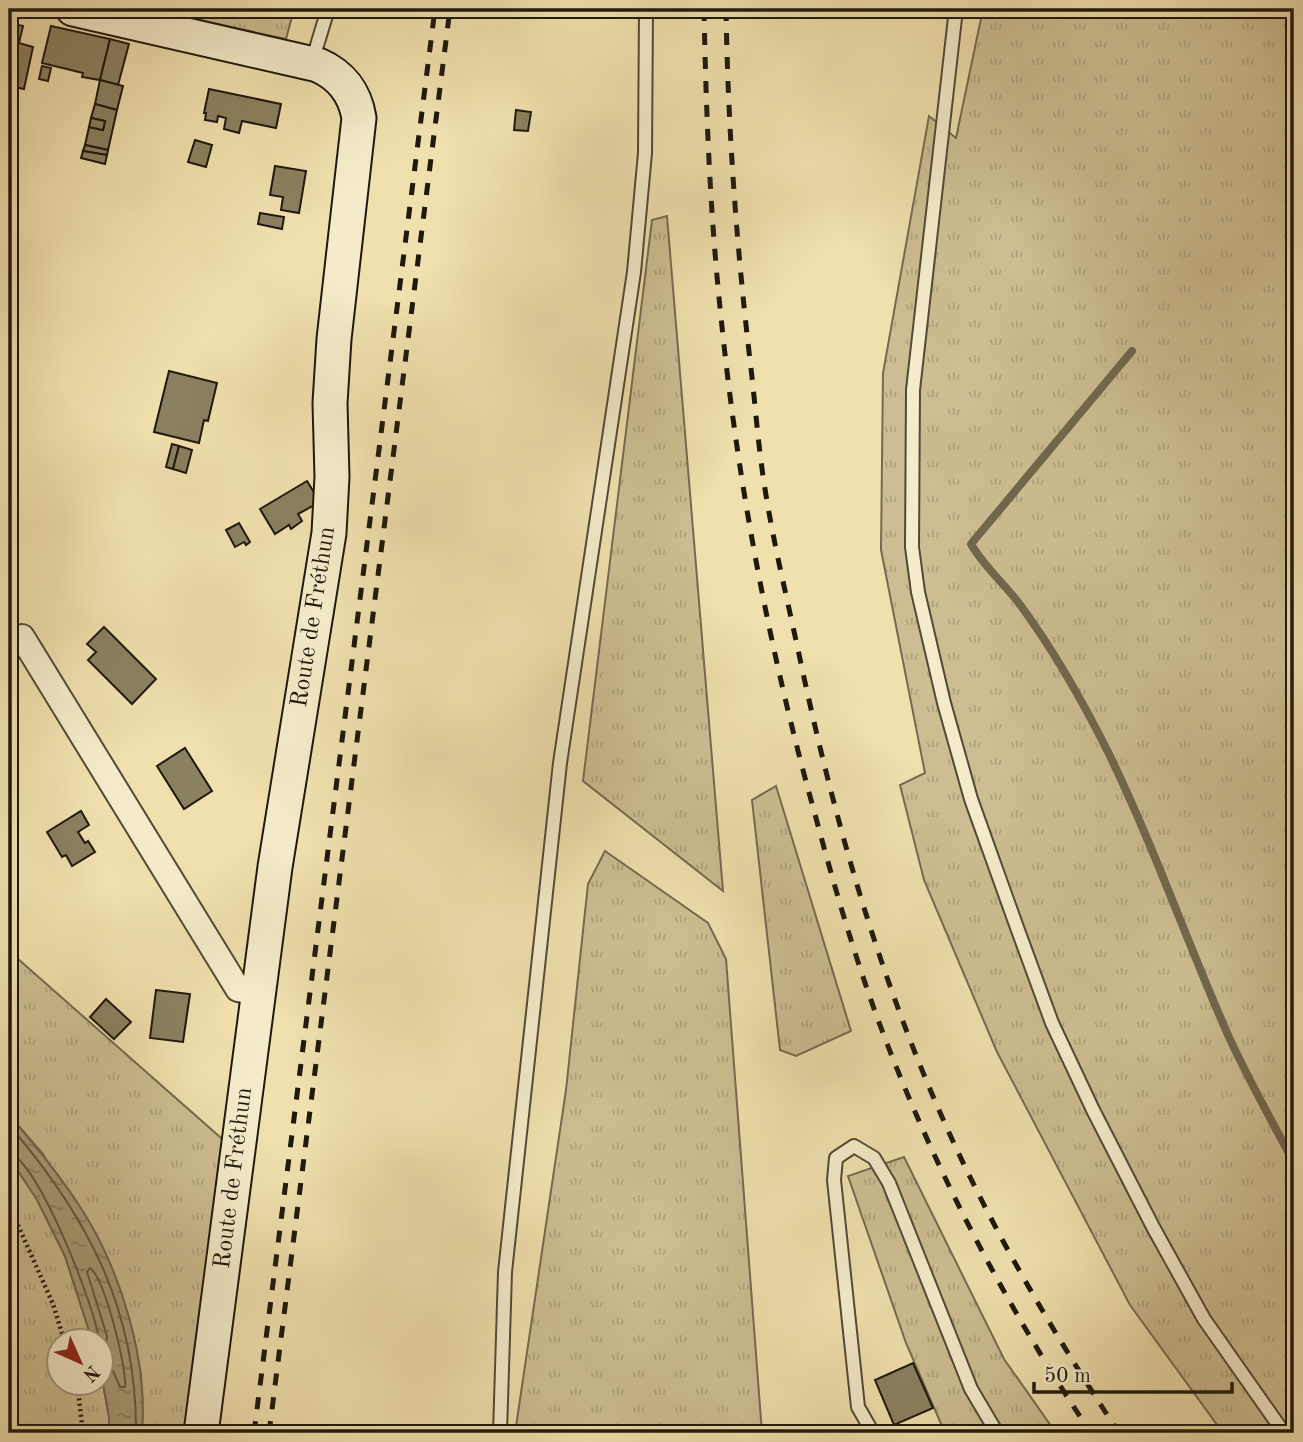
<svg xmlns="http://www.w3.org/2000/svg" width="1303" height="1442" font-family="'Old Standard TT',serif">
  <defs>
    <pattern id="grass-tufts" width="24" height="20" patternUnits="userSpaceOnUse" patternTransform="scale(1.75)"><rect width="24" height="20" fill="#ccbe92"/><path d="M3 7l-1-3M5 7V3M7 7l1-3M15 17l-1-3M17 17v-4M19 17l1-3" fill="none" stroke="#afa37d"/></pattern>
    <pattern id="water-ripples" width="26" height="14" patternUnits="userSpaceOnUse" patternTransform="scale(1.75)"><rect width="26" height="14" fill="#a89c77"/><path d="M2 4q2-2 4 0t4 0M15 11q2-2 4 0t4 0" fill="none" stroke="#887e60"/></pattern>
  </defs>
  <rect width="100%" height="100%" fill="#efe0ad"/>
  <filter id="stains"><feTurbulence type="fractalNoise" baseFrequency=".00286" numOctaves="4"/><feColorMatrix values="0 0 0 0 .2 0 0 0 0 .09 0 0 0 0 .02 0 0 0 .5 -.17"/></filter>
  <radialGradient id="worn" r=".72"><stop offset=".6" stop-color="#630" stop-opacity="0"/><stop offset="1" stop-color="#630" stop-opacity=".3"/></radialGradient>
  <g fill="url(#grass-tufts)" stroke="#766b50" stroke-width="2">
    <polygon points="145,9 294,9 286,39"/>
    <polygon points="983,9 1294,9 1294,1433 1223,1433 1130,1305 997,1052 924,880 900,785 925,773 881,550 883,373 929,116 956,138"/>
    <polygon points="667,216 723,891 583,781 652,220"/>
    <polygon points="776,786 851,1031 796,1056 780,1050 752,800"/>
    <polygon points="605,851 708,923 726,959 762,1433 515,1433 566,1090 588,884"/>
    <polygon points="9,951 229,1145 188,1433 142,1433 141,1374 133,1334 117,1285 43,1154 9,1115"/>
    <polygon points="9,1157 37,1199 65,1256 92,1340 60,1340 60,1382 102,1382 102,1378 109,1417 109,1433 9,1433"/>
    <polygon points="904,1157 1004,1359 1056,1433 945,1433 906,1343 848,1176"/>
  </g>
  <path fill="url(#water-ripples)" stroke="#71674d" stroke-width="2" d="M9 1115C36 1146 62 1178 84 1213 122 1274 148 1362 142 1433H109V1417L102 1378V1340H92L65 1256 37 1200 9 1157Z"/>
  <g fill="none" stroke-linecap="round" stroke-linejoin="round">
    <g stroke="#645a42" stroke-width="2">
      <path d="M9 1125C88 1217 137 1310 136 1433"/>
      <path d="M9 1154C37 1157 96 1310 99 1340"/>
      <path d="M102 1352 106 1345 107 1336 87 1272 90 1268C105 1279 127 1368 125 1387H120L113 1371 102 1367"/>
    </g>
    <path stroke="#71674d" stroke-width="8" d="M1132 351 971 544C984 567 1005 584 1021 606 1054 651 1083 702 1108 752 1153 844 1187 942 1228 1035 1248 1079 1272 1121 1294 1163"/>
  </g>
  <g fill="#8b8060" stroke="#1f180d" stroke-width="2">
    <polygon points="9,23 23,26 19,43 33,47 24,89 9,86"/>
    <polygon points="51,26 110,39 100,80 82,77 83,73 42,63"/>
    <polygon points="110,39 129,44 118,85 100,80"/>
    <polygon points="42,66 51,68 48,81 39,79"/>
    <polygon points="100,80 123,86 117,110 95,104"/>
    <polygon points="209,89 281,104 276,128 242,121 239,133 224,129 226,118 218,116 217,122 205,120 206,113 204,113"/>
    <polygon points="95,104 117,110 108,150 85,145 89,127 103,130 105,121 91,118"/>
    <polygon points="516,110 531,112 528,131 514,130"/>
    <polygon points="91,118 105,121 103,130 89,127"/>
    <polygon points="195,140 212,145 206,167 188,162"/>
    <polygon points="85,145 108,150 107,155 83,151"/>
    <polygon points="83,151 107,155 105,164 81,158"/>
    <polygon points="275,166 306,171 299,213 281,210 283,197 270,195"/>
    <polygon points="260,213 284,217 282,229 258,224"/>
    <polygon points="169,371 217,383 208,421 204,420 199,443 154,432"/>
    <polygon points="172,444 179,446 173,469 166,467"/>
    <polygon points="179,446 192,450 186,473 173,469"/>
    <polygon points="307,481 320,502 298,514 302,521 291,529 289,525 275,534 260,509"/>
    <polygon points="239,523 250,542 246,545 244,542 235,547 226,530"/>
    <polygon points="104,627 156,679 132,704 88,660 96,652 87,644"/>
    <polygon points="185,748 212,791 184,809 157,766"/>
    <polygon points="81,811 89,825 78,832 85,843 88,841 95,852 72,866 66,855 62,857 47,832"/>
    <polygon points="156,990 190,994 183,1042 150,1038"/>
    <polygon points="106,999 131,1022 114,1039 90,1017"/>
    <polygon points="913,1363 933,1408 894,1425 875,1380"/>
  </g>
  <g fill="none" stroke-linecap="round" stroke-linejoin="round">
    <g stroke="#534a35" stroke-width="16">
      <g id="lane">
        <polyline points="956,9 913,390 912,547 918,592 944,703 971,799 1015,922 1052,1023 1093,1110 1153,1227 1204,1319 1284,1433"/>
        <polyline points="312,62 328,9"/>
        <polyline points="500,1433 505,1272 560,763 634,272 645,153 646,9"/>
        <polyline points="873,1433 858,1407 834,1180 836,1158 854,1146 874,1158 889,1183 971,1389 997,1433"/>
      </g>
    </g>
    <g stroke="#534a35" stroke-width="28">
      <polyline id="street" points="22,637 238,989 258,993"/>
    </g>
    <g stroke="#1f180d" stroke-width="37">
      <path id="secondary" d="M73 9 318 65C341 75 355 93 359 118L334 339 330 403 332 477 329 533 275 867 201 1433"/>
    </g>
    <g stroke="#1f180d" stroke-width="4.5" stroke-dasharray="2 3.5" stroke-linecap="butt">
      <polyline points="9,1205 53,1304 64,1340"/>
      <polyline points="77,1382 83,1433"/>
    </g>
    <use href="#lane" stroke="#f5ebca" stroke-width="12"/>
    <use href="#street" stroke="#f5ebca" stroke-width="24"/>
    <use href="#secondary" stroke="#f5ebca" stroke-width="33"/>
    <g stroke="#1f180d" stroke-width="5" stroke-dasharray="12 12" stroke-linecap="butt">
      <path d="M704 9C706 111 710 214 721 317 738 486 770 654 816 818 836 893 858 968 886 1041 939 1178 1009 1311 1091 1433"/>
      <path d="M726 9C728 132 737 254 752 377 756 414 759 452 765 489 774 546 788 602 800 659 836 828 884 995 958 1152 1004 1250 1060 1343 1119 1433"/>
      <polyline points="254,1433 435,9"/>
      <polyline points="269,1433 450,9"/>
    </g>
  </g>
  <g text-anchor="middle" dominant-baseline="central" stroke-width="6" stroke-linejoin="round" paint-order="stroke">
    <g font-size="24" fill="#1f180d" stroke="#f5ebca">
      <text transform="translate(314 617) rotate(-81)">Route de Fréthun</text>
      <text transform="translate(234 1178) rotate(-83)">Route de Fréthun</text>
    </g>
  </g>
  <rect width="1303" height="1442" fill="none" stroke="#efe0ad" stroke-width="35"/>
  <rect x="10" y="10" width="1282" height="1421" fill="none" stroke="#1f180d" stroke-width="3.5"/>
  <rect x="18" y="18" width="1268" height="1407" fill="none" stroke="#1f180d" stroke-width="2"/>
  <g transform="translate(80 1362) rotate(135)"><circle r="33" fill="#f5ebca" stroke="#9f977e" stroke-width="2"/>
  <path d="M0-5L12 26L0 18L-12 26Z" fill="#8f2418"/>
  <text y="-10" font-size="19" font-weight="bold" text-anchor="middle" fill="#1f180d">N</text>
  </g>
  <path d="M1034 1382v10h198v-10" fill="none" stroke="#1f180d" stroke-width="3.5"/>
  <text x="1044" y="1382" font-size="21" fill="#1f180d" stroke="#f5ebca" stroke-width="5" paint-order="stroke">50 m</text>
  <rect width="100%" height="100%" filter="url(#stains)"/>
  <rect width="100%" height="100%" fill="url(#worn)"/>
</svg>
